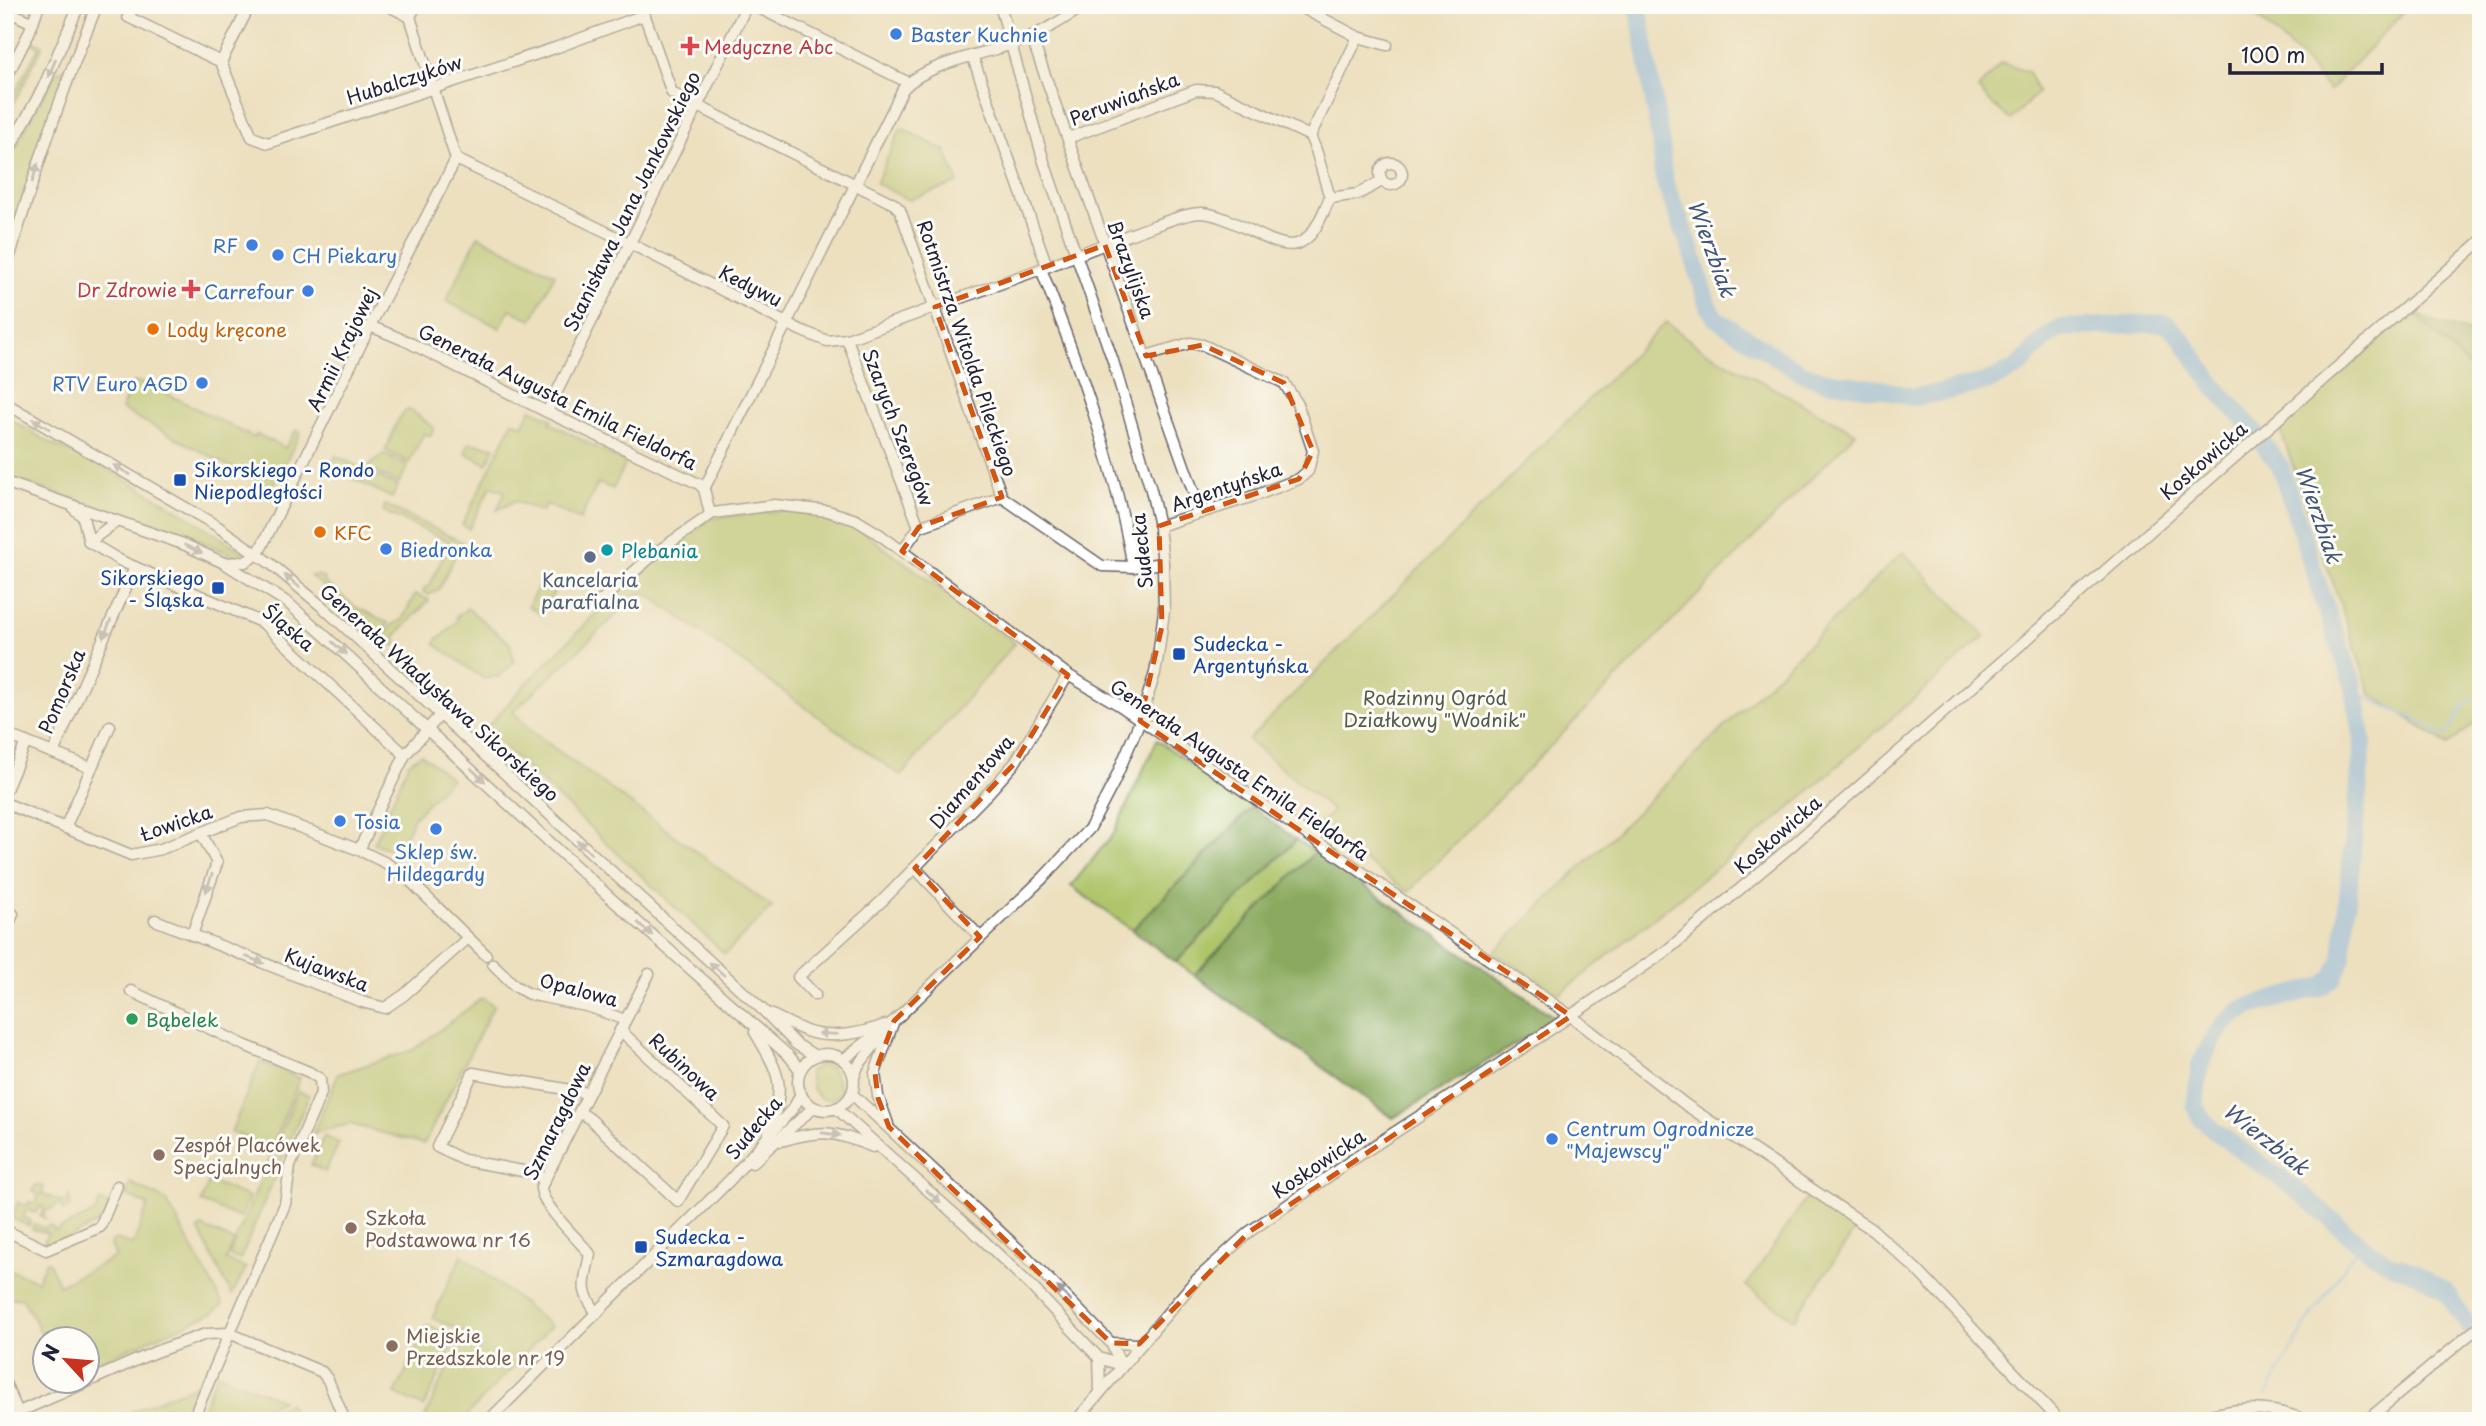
<svg xmlns="http://www.w3.org/2000/svg" width="2486" height="1426" font-family="'Playpen Sans',sans-serif">
  <rect width="100%" height="100%" fill="#fdfcf7"/>
  <filter id="ink" filterUnits="userSpaceOnUse"><feTurbulence type="fractalNoise" baseFrequency=".0143" numOctaves="2"/><feDisplacementMap in="SourceGraphic" scale="14" xChannelSelector="R" yChannelSelector="G"/><feConvolveMatrix kernelMatrix="1 2 1 2 8 2 1 2 1" color-interpolation-filters="sRGB"/></filter>
  <filter id="wash" filterUnits="userSpaceOnUse"><feTurbulence type="fractalNoise" baseFrequency=".00686" numOctaves="4" result="noise"/><feDisplacementMap in="SourceGraphic" scale="28" xChannelSelector="R" yChannelSelector="G"/><feGaussianBlur stdDeviation="1.57" result="paint"/><feColorMatrix in="noise" values="0 0 0 0 0 0 0 0 0 0 0 0 0 0 0 0 0 1.4 0 .05"/><feComposite in="paint" operator="in"/></filter>
  <g filter="url(#wash)">
    <rect width="100%" height="100%" fill="#ece0bf"/>
    <g fill="#afc56a" stroke="#687452" stroke-width="2">
      <polygon points="2244,5 2410,5 2329,91 2303,59"/>
      <polygon points="36,42 43,45 18,96 5,115 5,111 39,47 32,43"/>
      <polygon points="2001,63 2028,72 2038,92 2011,120 1991,103 1978,89"/>
      <polygon points="67,67 44,131 5,255 5,168 55,74"/>
      <polygon points="901,128 946,151 958,183 908,200 876,183"/>
      <polygon points="478,236 555,274 532,320 510,309 500,328 446,301"/>
      <polygon points="2412,311 2481,379 2481,718 2448,745 2371,694 2280,428"/>
      <polygon points="1666,322 1700,348 1856,433 1408,892 1317,826 1333,811 1248,740"/>
      <polygon points="134,382 148,384 254,438 257,434 285,448 296,430 301,432 272,489 121,409"/>
      <polygon points="531,409 552,419 550,423 626,463 613,489 598,483 580,520 546,504 542,512 515,501 497,510 505,492 491,486 469,529 462,525 513,421 523,426"/>
      <path d="M407 410 412 411 434 428 430 436 424 433 409 463 385 450C394 437 393 420 407 410Z"/>
      <polygon points="5,416 54,445 101,465 180,511 249,556 235,556 167,526 110,511 5,476"/>
      <polygon points="469,443 495,447 487,464 465,453"/>
      <polygon points="383,454 408,466 399,483 367,468"/>
      <polygon points="336,456 398,486 392,498 329,467"/>
      <polygon points="385,505 462,542 439,589 429,595 423,592 425,587 429,587 450,542 383,511"/>
      <polygon points="785,510 846,520 1015,643 901,776 646,593 638,594 513,712 531,731 772,907 725,954 485,729 524,686 618,591 666,551 712,518"/>
      <polygon points="1903,552 1985,636 1777,819 1560,994 1494,952"/>
      <polygon points="317,575 325,579 324,582 356,607 388,623 382,635 310,576"/>
      <polygon points="542,579 557,586 542,615 528,606"/>
      <polygon points="415,594 429,600 394,638 398,642 394,646 385,638 391,625 402,620"/>
      <polygon points="467,608 510,643 514,662 500,676 484,679 435,644 438,638 443,636 458,620 456,617"/>
      <polygon points="1157,740 1252,807 1132,930 1071,886 1114,833"/>
      <polygon points="421,754 451,778 414,817 397,853 374,843 408,764"/>
      <polygon points="1296,840 1315,852 1194,975 1176,962"/>
      <polygon points="482,998 494,1005 424,1144 350,1124 313,1133 338,1074 413,1050"/>
      <polygon points="260,1062 300,1078 271,1148 231,1132"/>
      <polygon points="820,1065 830,1067 835,1073 841,1093 832,1099 821,1099 813,1090 809,1072"/>
      <polygon points="298,1091 309,1095 240,1260 229,1255"/>
      <polygon points="324,1136 339,1143 325,1172 311,1165"/>
      <polygon points="209,1181 249,1197 240,1218 201,1202"/>
      <polygon points="130,1183 166,1200 223,1304 213,1313 88,1366 88,1338 45,1339 23,1299 5,1297 5,1268 37,1281 46,1261 49,1262 59,1285 116,1257 110,1243 116,1239 133,1245 148,1205 125,1195"/>
      <polygon points="36,1185 44,1186 42,1194 66,1203 69,1196 71,1205 64,1211 60,1204 43,1213 46,1219 40,1216 44,1208 40,1206 36,1213 26,1210 23,1217 31,1221 29,1226 11,1218 18,1202 26,1206 29,1202 35,1204 39,1194 32,1191"/>
      <polygon points="1808,1196 1856,1229 1794,1319 1746,1286"/>
      <polygon points="100,1201 113,1207 108,1217 55,1246 44,1242 48,1233 32,1229 34,1224 44,1228 51,1225 55,1231 95,1213"/>
      <polygon points="202,1227 234,1241 226,1260 246,1268 232,1295 198,1229"/>
      <polygon points="462,1255 551,1326 462,1421 428,1421 425,1417 464,1332 432,1318"/>
      <polygon points="427,1325 456,1338 424,1407 395,1394"/>
      <polygon points="217,1373 282,1400 236,1421 197,1421"/>
      <polygon points="207,1380 189,1421 109,1421"/>
      <polygon points="289,1403 296,1421 246,1421"/>
    </g>
    <g fill="#8baa5e" stroke="#56664c" stroke-width="2">
      <polygon points="2412,311 2432,321 2481,336 2481,379"/>
      <polygon points="1252,807 1296,840 1176,962 1132,930"/>
      <polygon points="1315,852 1557,1019 1393,1118 1194,975"/>
    </g>
    <g fill="none" stroke-linecap="round" stroke-linejoin="round">
      <g stroke="#80b6ef" stroke-width="2.5">
        <path d="M2355 692 2427 725 2437 734 2445 735C2463 718 2454 705 2481 696"/>
        <polyline points="2266,1395 2305,1326 2360,1244"/>
      </g>
      <polyline stroke="#80b6ef" stroke-width="18" points="1638,5 1662,151 1662,168 1665,183 1692,252 1707,303 1715,318 1802,373 1825,381 1885,390 1911,397 1928,395 1987,382 2018,367 2044,339 2061,328 2163,323 2170,326 2181,338 2215,387 2251,428 2280,466 2329,617 2353,683 2363,741 2342,958 2334,977 2323,986 2251,1006 2237,1013 2223,1025 2212,1041 2200,1065 2195,1105 2200,1117 2215,1131 2303,1195 2365,1248 2391,1265 2415,1272 2445,1291 2481,1343"/>
    </g>
  </g>
  <g filter="url(#ink)">
    <g fill="none" stroke-linecap="round" stroke-linejoin="round">
      <g stroke="#696469" stroke-width="13">
        <g id="minor">
          <polyline points="134,5 128,17 221,62"/>
          <polyline points="387,5 410,17"/>
          <polyline points="641,5 672,93 894,204 900,210 1002,497 1102,566 1133,567 1163,563"/>
          <polyline points="753,5 909,83"/>
          <polyline points="1297,5 1358,37 1310,136"/>
          <polyline points="5,10 33,23"/>
          <polyline points="1031,36 1201,513"/>
          <polyline points="1358,37 1387,45"/>
          <polyline points="972,55 1047,266"/>
          <polyline points="221,62 252,137 268,143 555,48 644,15"/>
          <polyline points="221,62 250,5"/>
          <polyline points="5,80 29,33 39,5"/>
          <polyline points="1310,136 1316,150 1330,198"/>
          <polyline points="1068,138 1196,90 1215,91 1310,136"/>
          <polyline points="5,157 43,88 79,5"/>
          <polyline points="456,159 629,243 800,330 827,341 847,339 1041,269"/>
          <circle cx="1391" cy="174" r="11"/>
          <path d="M5 273C31 182 61 93 97 5"/>
          <polyline points="370,326 406,341 547,412 699,484 704,489 710,514"/>
          <polyline points="847,339 919,527 1002,497"/>
          <polyline points="1146,356 1190,343 1203,345 1284,383 1297,403 1313,451 1308,471 1299,479 1260,494 1159,526"/>
          <polyline points="5,403 217,526 271,564 325,609 764,1011 796,1044 815,1056"/>
          <polyline points="547,412 747,5"/>
          <polyline points="5,482 183,544 224,563 288,603 322,633 616,903 790,1057 800,1070"/>
          <path d="M704 489 903 89C926 62 991 53 1024 40 1046 31 1066 17 1086 5"/>
          <polyline points="74,509 83,517 89,542 121,561 263,623 405,755"/>
          <polyline points="89,542 117,521"/>
          <polyline points="902,551 919,527"/>
          <polyline points="224,563 245,562 258,554 370,326 456,159 410,17 416,5"/>
          <path d="M1133 567C1116 468 1078 363 1041 269 1079 254 1117 239 1156 225 1171 220 1187 213 1202 213 1231 214 1275 251 1297 244 1315 238 1322 214 1330 198L1358 194 1382 181"/>
          <polyline points="598,603 658,551 713,513 775,505 828,511 856,520 879,534 1068,675 1119,705 1571,1016 1686,1105 1873,1230 1916,1269 2060,1421"/>
          <polyline points="5,734 91,768"/>
          <polyline points="53,753 135,567"/>
          <polyline points="5,792 26,742"/>
          <polyline points="5,803 131,855 161,849 241,817 268,815 359,850 386,863 404,875 486,955"/>
          <polyline points="65,828 110,726"/>
          <polyline points="359,850 405,755 440,715"/>
          <polyline points="915,868 980,937"/>
          <polyline points="155,920 362,1002 385,1008 404,995 468,938"/>
          <polyline points="5,933 13,914"/>
          <polyline points="192,935 217,863 201,833"/>
          <polyline points="493,964 515,986 529,994 590,1007 625,1020"/>
          <polyline points="131,991 244,1045 309,1072 320,1079 321,1093 290,1166 285,1204 192,1421"/>
          <polyline points="815,995 798,977 882,901 990,791 1014,764 1068,675"/>
          <path d="M770 1014C782 1020 794 1026 806 1031 830 1040 863 1033 885 1025"/>
          <path d="M755 1032C779 1073 787 1084 769 1131"/>
          <circle cx="826" cy="1082" r="28"/>
          <polyline points="843,1060 894,1021 1044,877 1090,828 1114,782 1140,721 1155,673 1159,649 1164,611 1163,563 1159,526 1151,490 1113,361 1044,162 1000,5"/>
          <polyline points="854,1077 858,1066 884,1033"/>
          <polyline points="852,1094 1026,1256 1111,1343 1121,1365"/>
          <polyline points="836,1108 981,1238 1031,1286 1099,1358 1121,1365"/>
          <polyline points="580,1112 590,1119 678,1201 723,1126 620,1030"/>
          <polyline points="888,1124 878,1096 875,1073 893,1023"/>
          <path d="M781 1141C823 1129 833 1131 873 1147"/>
          <polyline points="752,1163 814,1107"/>
          <polyline points="544,1179 533,1173 464,1160 437,1147 473,1073 588,1093"/>
          <polyline points="5,1230 46,1250 100,1227 117,1186"/>
          <path d="M597 1313C578 1289 585 1282 590 1254 578 1239 540 1204 541 1187L649 974"/>
          <polyline points="1111,1343 1139,1344"/>
          <polyline points="1099,1358 1100,1390"/>
          <polyline points="5,1383 18,1412"/>
          <polyline points="5,1418 155,1352 206,1334 229,1333 322,1372 328,1380 345,1421"/>
          <polyline points="488,1421 730,1180 794,1107 801,1094"/>
          <polyline points="1076,1421 1194,1282 1249,1232 1349,1162 1474,1081 1665,952 1789,848 2481,241"/>
          <path d="M2185 1421C2231 1409 2262 1402 2307 1421"/>
          <polyline points="2366,1421 2481,1325"/>
        </g>
      </g>
      <use href="#minor" stroke="#fff" stroke-width="10"/>
    </g>
    <defs><path id="oneway-solid" d="M-6-.8H1V-3.2L6.5 0L1 3.2V.8H-6Z" transform="scale(1.75)"/></defs>
    <g fill="#9c9ca7">
      <use href="#oneway-solid" transform="translate(52 68) rotate(113)"/>
      <use href="#oneway-solid" transform="translate(35 173) rotate(-73)"/>
      <use href="#oneway-solid" transform="translate(41 424) rotate(-150)"/>
      <use href="#oneway-solid" transform="translate(122 470) rotate(-150)"/>
      <use href="#oneway-solid" transform="translate(193 549) rotate(25)"/>
      <use href="#oneway-solid" transform="translate(292 581) rotate(-140)"/>
      <use href="#oneway-solid" transform="translate(107 629) rotate(113)"/>
      <use href="#oneway-solid" transform="translate(339 648) rotate(42)"/>
      <use href="#oneway-solid" transform="translate(478 775) rotate(43)"/>
      <use href="#oneway-solid" transform="translate(584 847) rotate(-137)"/>
      <use href="#oneway-solid" transform="translate(209 883) rotate(109)"/>
      <use href="#oneway-solid" transform="translate(645 929) rotate(42)"/>
      <use href="#oneway-solid" transform="translate(255 960) rotate(21)"/>
      <use href="#oneway-solid" transform="translate(717 969) rotate(-138)"/>
      <use href="#oneway-solid" transform="translate(828 1034) rotate(-178)"/>
      <use href="#oneway-solid" transform="translate(831 1134) rotate(8)"/>
      <use href="#oneway-solid" transform="translate(933 1196) rotate(41)"/>
      <use href="#oneway-solid" transform="translate(1064 1294) rotate(-134)"/>
    </g>
  </g>
  <path d="M0 0H2486V1426H0ZM1105 245 1146 356 1203 345 1284 383 1313 451 1299 479 1159 526 1162 626 1140 721 1571 1016 1249 1232 1139 1344 1111 1343 889 1127 878 1098 875 1073 894 1021 980 937 915 868 1014 764 1068 675 902 551 919 527 1002 497 935 307Z" fill="#ece0bf" fill-opacity=".55" fill-rule="evenodd"/>
  <path fill="none" stroke="#d45411" stroke-width="5" stroke-dasharray="14 9" stroke-linejoin="round" d="M1105 245 1146 356 1203 345 1284 383 1313 451 1299 479 1159 526 1162 626 1140 721 1571 1016 1249 1232 1139 1344 1111 1343 889 1127 878 1098 875 1073 894 1021 980 937 915 868 1014 764 1068 675 902 551 919 527 1002 497 935 307Z"/>
  <g fill="#3f7fe0" stroke="#fdfcf7" stroke-width="2.5">
    <circle cx="896" cy="34" r="7"/>
    <circle cx="252" cy="245" r="7"/>
    <circle cx="278" cy="255" r="7"/>
    <circle cx="308" cy="291" r="7"/>
    <circle cx="202" cy="383" r="7"/>
    <circle cx="386" cy="549" r="7"/>
    <circle cx="340" cy="821" r="7"/>
    <circle cx="436" cy="829" r="7"/>
    <circle cx="1552" cy="1139" r="7"/>
  </g>
  <g fill="#e0444e" stroke="#fdfcf7" stroke-width="2.5">
    <path d="M686.5 35.5h7v7h7v7h-7v7h-7v-7h-7v-7h7z"/>
    <path d="M187.5 278.5h7v7h7v7h-7v7h-7v-7h-7v-7h7z"/>
  </g>
  <g fill="#e8710a" stroke="#fdfcf7" stroke-width="2.5">
    <circle cx="153" cy="329" r="7"/>
    <circle cx="320" cy="532" r="7"/>
  </g>
  <g fill="#1a4fb4" stroke="#fdfcf7" stroke-width="2.5">
    <rect x="173" y="473" width="14" height="14" rx="3.5"/>
    <rect x="211" y="581" width="14" height="14" rx="3.5"/>
    <rect x="1172" y="647" width="14" height="14" rx="3.5"/>
    <rect x="634" y="1240" width="14" height="14" rx="3.5"/>
  </g>
  <circle fill="#0f9aa8" stroke="#fdfcf7" stroke-width="2.5" cx="607" cy="550" r="7"/>
  <circle fill="#5c6f8a" stroke="#fdfcf7" stroke-width="2.5" cx="590" cy="557" r="7"/>
  <circle fill="#2e9e5b" stroke="#fdfcf7" stroke-width="2.5" cx="132" cy="1019" r="7"/>
  <g fill="#8d6e63" stroke="#fdfcf7" stroke-width="2.5">
    <circle cx="159" cy="1155" r="7"/>
    <circle cx="351" cy="1228" r="7"/>
    <circle cx="392" cy="1346" r="7"/>
  </g>
  <g text-anchor="middle" dominant-baseline="central" stroke-width="6" stroke-linejoin="round" paint-order="stroke">
    <g font-size="19" fill="#366cbe" stroke="#fdfcf7" text-anchor="start">
      <text x="910" y="34">Baster Kuchnie</text>
      <text x="238" y="245" text-anchor="end">RF</text>
      <text x="292" y="255">CH Piekary</text>
      <text x="294" y="291" text-anchor="end">Carrefour</text>
      <text x="188" y="383" text-anchor="end">RTV Euro AGD</text>
      <text x="400" y="549">Biedronka</text>
      <text x="354" y="821">Tosia</text>
      <text x="436" y="851" text-anchor="middle">Sklep św.<tspan x="436" dy="22">Hildegardy</tspan></text>
      <text x="1566" y="1128">Centrum Ogrodnicze<tspan x="1566" dy="22">"Majewscy"</tspan></text>
    </g>
    <g font-size="19" fill="#be3a42" stroke="#fdfcf7" text-anchor="start">
      <text x="704" y="46">Medyczne Abc</text>
      <text x="177" y="289" text-anchor="end">Dr Zdrowie</text>
    </g>
    <g font-size="19" fill="#22223b" stroke="#fdfcf7">
      <text transform="translate(404 79) rotate(-18)">Hubalczyków</text>
      <text transform="translate(1124 98) rotate(-21)">Peruwiańska</text>
      <text transform="translate(631 201) rotate(-64)">Stanisława Jana Jankowskiego</text>
      <text transform="translate(1132 269) rotate(70)">Brazylijska</text>
      <text transform="translate(751 285) rotate(27)">Kedywu</text>
      <text transform="translate(968 348) rotate(71)">Rotmistrza Witolda Pileckiego</text>
      <text transform="translate(341 349) rotate(-64)">Armii Krajowej</text>
      <text transform="translate(558 396) rotate(26)">Generała Augusta Emila Fieldorfa</text>
      <text transform="translate(899 427) rotate(69)">Szarych Szeregów</text>
      <text transform="translate(2203 460) rotate(-41)">Koskowicka</text>
      <text transform="translate(1226 486) rotate(-19)">Argentyńska</text>
      <text transform="translate(1141 551) rotate(-96)">Sudecka</text>
      <text transform="translate(289 627) rotate(40)">Śląska</text>
      <text transform="translate(61 691) rotate(-67)">Pomorska</text>
      <text transform="translate(440 692) rotate(42)">Generała Władysława Sikorskiego</text>
      <text transform="translate(1240 769) rotate(34)">Generała Augusta Emila Fieldorfa</text>
      <text transform="translate(971 781) rotate(-49)">Diamentowa</text>
      <text transform="translate(176 822) rotate(-19)">Łowicka</text>
      <text transform="translate(1777 834) rotate(-41)">Koskowicka</text>
      <text transform="translate(327 969) rotate(21)">Kujawska</text>
      <text transform="translate(579 989) rotate(15)">Opalowa</text>
      <text transform="translate(685 1066) rotate(43)">Rubinowa</text>
      <text transform="translate(556 1121) rotate(-64)">Szmaragdowa</text>
      <text transform="translate(753 1127) rotate(-50)">Sudecka</text>
      <text transform="translate(1318 1163) rotate(-34)">Koskowicka</text>
    </g>
    <g font-size="19" fill="#c56008" stroke="#fdfcf7" text-anchor="start">
      <text x="167" y="329">Lody kręcone</text>
      <text x="334" y="532">KFC</text>
    </g>
    <g font-size="19" fill="#164399" stroke="#fdfcf7" text-anchor="start">
      <text x="194" y="469">Sikorskiego - Rondo<tspan x="194" dy="22">Niepodległości</tspan></text>
      <text x="204" y="577" text-anchor="end">Sikorskiego<tspan x="204" dy="22">- Śląska</tspan></text>
      <text x="1193" y="643">Sudecka -<tspan x="1193" dy="22">Argentyńska</tspan></text>
      <text x="655" y="1236">Sudecka -<tspan x="655" dy="22">Szmaragdowa</tspan></text>
    </g>
    <g font-size="19" fill="#0d838f" stroke="#fdfcf7" text-anchor="start">
      <text x="621" y="550">Plebania</text>
    </g>
    <g font-size="19" fill="#4e5e75" stroke="#fdfcf7">
      <text x="590" y="579">Kancelaria<tspan x="590" dy="22">parafialna</tspan></text>
    </g>
    <g font-size="19" fill="#535b4b" stroke="#fdfcf7">
      <text x="1435" y="697">Rodzinny Ogród<tspan x="1435" dy="22">Działkowy "Wodnik"</tspan></text>
    </g>
    <g font-size="19" fill="#27864d" stroke="#fdfcf7" text-anchor="start">
      <text x="146" y="1019">Bąbelek</text>
    </g>
    <g font-size="19" fill="#785e54" stroke="#fdfcf7" text-anchor="start">
      <text x="173" y="1144">Zespół Placówek<tspan x="173" dy="22">Specjalnych</tspan></text>
      <text x="365" y="1217">Szkoła<tspan x="365" dy="22">Podstawowa nr 16</tspan></text>
      <text x="406" y="1335">Miejskie<tspan x="406" dy="22">Przedszkole nr 19</tspan></text>
    </g>
    <g font-size="21" font-style="italic" fill="#43567a" stroke="#fdfcf7">
      <text transform="translate(1713 248) rotate(70)">Wierzbiak</text>
      <text transform="translate(2320 514) rotate(71)">Wierzbiak</text>
      <text transform="translate(2267 1138) rotate(38)">Wierzbiak</text>
    </g>
  </g>
  <rect width="2486" height="1426" fill="none" stroke="#fdfcf7" stroke-width="28"/>
  <g transform="translate(66 1360) rotate(296)"><circle r="33" fill="#fdfcf7" stroke="#a5a5ac" stroke-width="2"/>
  <path d="M0-5L12 26L0 18L-12 26Z" fill="#c8321e"/>
  <text y="-10" font-size="19" font-weight="bold" text-anchor="middle" fill="#22223b">N</text>
  </g>
  <path d="M2230 63v10h152v-10" fill="none" stroke="#22223b" stroke-width="3.5"/>
  <text x="2241" y="63" font-size="21" fill="#22223b" stroke="#fdfcf7" stroke-width="5" paint-order="stroke">100 m</text>
</svg>
